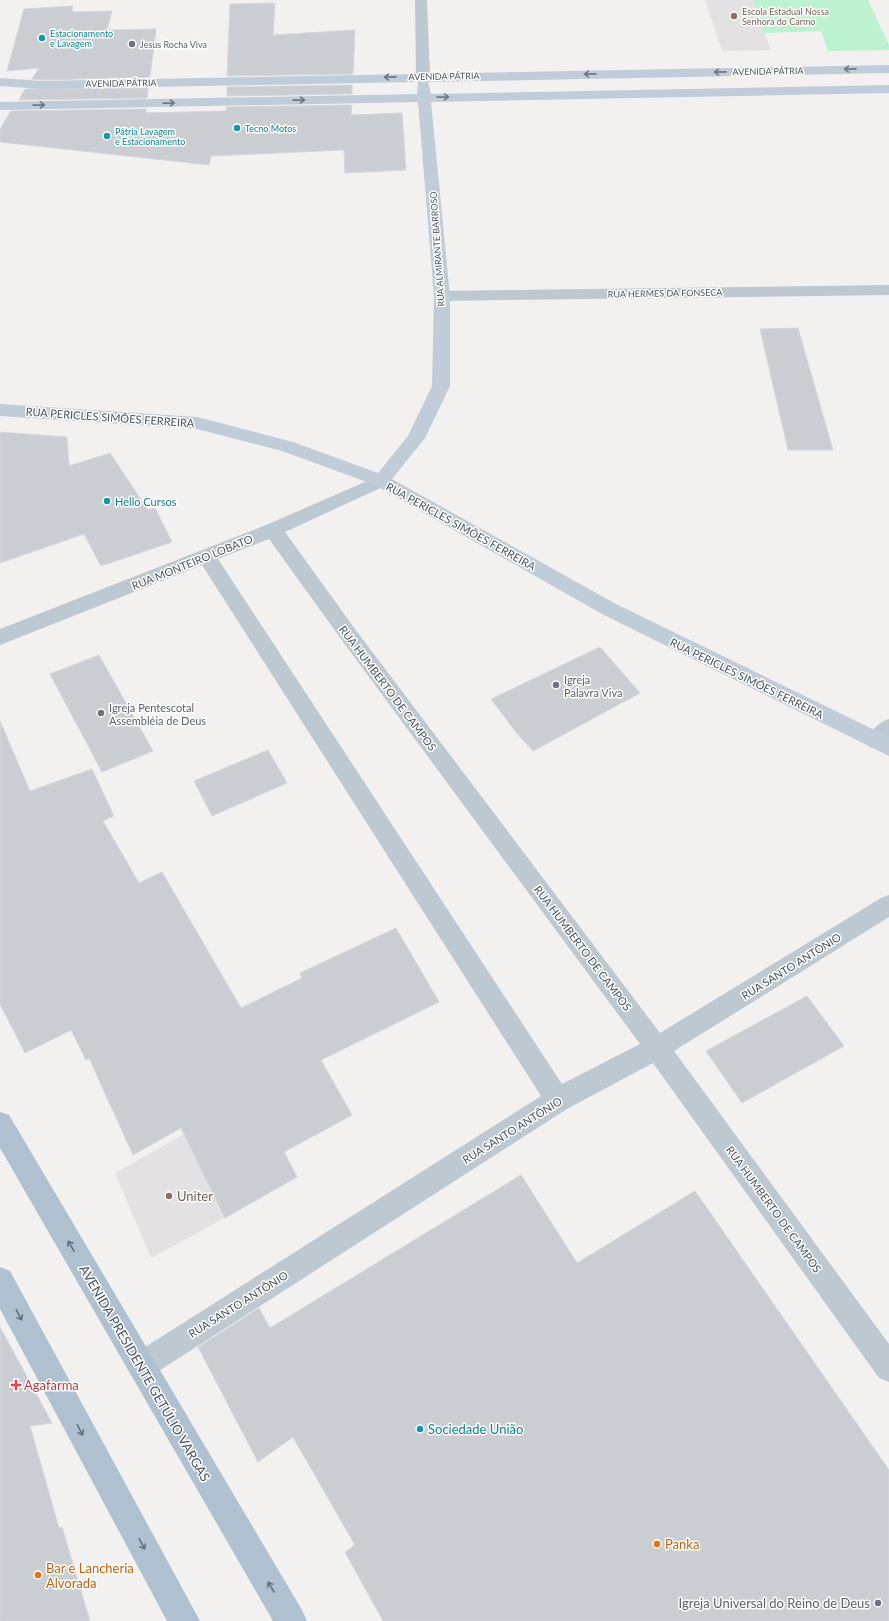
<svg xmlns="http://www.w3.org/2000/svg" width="889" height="1621" font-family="Lato,sans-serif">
  <rect width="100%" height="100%" fill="#f3f0f0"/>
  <g fill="#e4e1e2">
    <polygon points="705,0 753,0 771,50 722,51"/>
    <polygon points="184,1134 225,1218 151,1258 115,1173"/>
  </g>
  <polygon fill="#bdf2d0" points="753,0 868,0 889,45 889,50 828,51 821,31 764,33"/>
  <g fill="#caced3" stroke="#d4d7dc">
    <polygon points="275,3 273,35 355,30 353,74 227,76 230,4"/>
    <polygon points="73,6 72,12 112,11 107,30 156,29 150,77 41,80 32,79 39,68 7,71 24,9"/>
    <polygon points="352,85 352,94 227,96 227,87"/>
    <polygon points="148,88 147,98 19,100 25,89"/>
    <polygon points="352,105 351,115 402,113 406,170 345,173 344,150 211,156 209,165 0,142 0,129 11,111 146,109 146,113 226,111 226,107"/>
    <polygon points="798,328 833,450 788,450 760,329"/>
    <polygon points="0,432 67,437 69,466 110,453 148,510 155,508 172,542 101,566 84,534 0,563"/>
    <polygon points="600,647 640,693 533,751 515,731 491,699"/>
    <polygon points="99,655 153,751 102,772 50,674"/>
    <polygon points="0,721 30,791 92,769 114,816 103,821 139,883 162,872 241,1008 302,978 300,973 396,928 439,1002 321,1060 352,1115 284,1152 297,1177 225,1218 181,1128 133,1155 89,1058 86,1060 71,1030 25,1053 0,1004"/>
    <polygon points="268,750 287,783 212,816 194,781"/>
    <polygon points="807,996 844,1046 742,1103 706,1051"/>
    <polygon points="521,1175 577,1263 695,1191 889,1470 889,1621 383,1621 345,1552 355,1545 293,1437 258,1462 198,1347 259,1308 270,1328"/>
    <polygon points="0,1327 52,1423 30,1426 59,1528 62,1527 90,1621 0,1621"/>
  </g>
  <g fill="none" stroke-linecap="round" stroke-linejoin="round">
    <g fill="#bdc8d0" fill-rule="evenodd">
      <polygon points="415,0 427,0 430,76 428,79 418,79 416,76"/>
      <polygon points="889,285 889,295 442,301 436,299 434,296 436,293 442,291"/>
      <path d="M381 475 387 477 390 481 387 485 285 532 355 629 660 1033 881 898 889 895V917L674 1051 889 1344V1382L879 1378 653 1063 567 1109 151 1376 141 1380 131 1376 127 1366 131 1356 541 1096 202 565 0 645V629L266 525ZM269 539 341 639 640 1044 562 1084 218 559Z"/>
      <path d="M889 719V741C882 748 878 750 869 747L865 741C871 731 878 722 889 719Z"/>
    </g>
    <polygon fill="#c0ccd8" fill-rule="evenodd" points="889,65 889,73 428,82 431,94 889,85 889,93 431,102 450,296 450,386 425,438 392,479 616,604 889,737 889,756 602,614 375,485 282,451 197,429 0,416 0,404 197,417 293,442 378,473 408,436 432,386 434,296 418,102 0,110 0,102 417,94 418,82 41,89 0,86 0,78 41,81"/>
    <g fill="#afc1d0" fill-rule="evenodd">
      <polygon points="0,1112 9,1115 302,1610 307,1621 273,1621 0,1148"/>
      <polygon points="0,1267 10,1271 200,1621 167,1621 0,1309"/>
    </g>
  </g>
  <defs><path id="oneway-shaft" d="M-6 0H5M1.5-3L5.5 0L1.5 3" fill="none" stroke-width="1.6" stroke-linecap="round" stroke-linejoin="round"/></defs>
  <g stroke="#6b7983">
    <use href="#oneway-shaft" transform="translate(850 69) rotate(179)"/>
    <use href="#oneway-shaft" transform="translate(720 72) rotate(179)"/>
    <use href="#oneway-shaft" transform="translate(590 74) rotate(179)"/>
    <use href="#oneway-shaft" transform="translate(390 77) rotate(179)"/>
    <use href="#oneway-shaft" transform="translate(443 97) rotate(-1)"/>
    <use href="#oneway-shaft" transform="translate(299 100) rotate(-1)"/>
    <use href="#oneway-shaft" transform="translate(169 103) rotate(-1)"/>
    <use href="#oneway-shaft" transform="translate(39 105) rotate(-1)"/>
  </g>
  <g stroke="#61707b">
    <use href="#oneway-shaft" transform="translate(71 1246) rotate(-120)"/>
    <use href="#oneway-shaft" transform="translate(19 1315) rotate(62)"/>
    <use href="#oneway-shaft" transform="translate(80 1430) rotate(62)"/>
    <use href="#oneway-shaft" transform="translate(142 1544) rotate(62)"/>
    <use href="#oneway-shaft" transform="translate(271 1587) rotate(-121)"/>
  </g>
  <g fill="#8d6e63" stroke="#fff" stroke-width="1.5">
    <circle cx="734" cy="16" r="4"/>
    <circle cx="169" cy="1196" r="4"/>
  </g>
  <g fill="#0f9aa8" stroke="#fff" stroke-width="1.5">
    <circle cx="42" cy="38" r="4"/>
    <circle cx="237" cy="128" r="4"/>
    <circle cx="107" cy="136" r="4"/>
    <circle cx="107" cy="501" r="4"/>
    <circle cx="420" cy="1429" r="4"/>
  </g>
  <g fill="#6b7280" stroke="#fff" stroke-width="1.5">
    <circle cx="132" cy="44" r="4"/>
    <circle cx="556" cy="685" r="4"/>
    <circle cx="101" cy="713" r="4"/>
    <circle cx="878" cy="1603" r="4"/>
  </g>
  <path fill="#e0444e" stroke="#fff" stroke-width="1.5" d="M14 1379h4v4h4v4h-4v4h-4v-4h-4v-4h4z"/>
  <g fill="#e8710a" stroke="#fff" stroke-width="1.5">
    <circle cx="657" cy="1544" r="4"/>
    <circle cx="38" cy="1575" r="4"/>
  </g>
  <g text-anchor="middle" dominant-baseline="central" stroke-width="3" stroke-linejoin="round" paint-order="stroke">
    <g font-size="9" fill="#785e54" stroke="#fff" text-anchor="start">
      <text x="742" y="11">Escola Estadual Nossa<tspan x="742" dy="10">Senhora do Carmo</tspan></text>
    </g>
    <g font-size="9" fill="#0d838f" stroke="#fff" text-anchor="start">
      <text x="50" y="33">Estacionamento<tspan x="50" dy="10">e Lavagem</tspan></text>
      <text x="245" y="128">Tecno Motos</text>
      <text x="115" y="131">Pátria Lavagem<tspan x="115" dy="10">e Estacionamento</tspan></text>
    </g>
    <g font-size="9" fill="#5b616d" stroke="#fff" text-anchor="start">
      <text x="140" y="44">Jesus Rocha Viva</text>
    </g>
    <g font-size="9" fill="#47555f" stroke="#fff">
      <text transform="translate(768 71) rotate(-1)">AVENIDA PÁTRIA</text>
      <text transform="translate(444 76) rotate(-1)">AVENIDA PÁTRIA</text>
      <text transform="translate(121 83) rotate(-1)">AVENIDA PÁTRIA</text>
      <text transform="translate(437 249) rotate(-94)">RUA ALMIRANTE BARROSO</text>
      <text transform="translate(665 293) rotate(-1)">RUA HERMES DA FONSECA</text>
    </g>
    <g font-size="11" fill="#47555f" stroke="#fff">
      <text transform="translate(110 417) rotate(4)">RUA PERICLES SIMÕES FERREIRA</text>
      <text transform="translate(461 526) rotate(29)">RUA PERICLES SIMÕES FERREIRA</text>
      <text transform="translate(192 562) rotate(-22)">RUA MONTEIRO LOBATO</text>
      <text transform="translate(747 678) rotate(26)">RUA PERICLES SIMÕES FERREIRA</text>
      <text transform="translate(388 688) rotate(53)">RUA HUMBERTO DE CAMPOS</text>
      <text transform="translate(583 948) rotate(53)">RUA HUMBERTO DE CAMPOS</text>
      <text transform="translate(791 966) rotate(-32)">RUA SANTO ANTÔNIO</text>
      <text transform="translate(512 1130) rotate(-32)">RUA SANTO ANTÔNIO</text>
      <text transform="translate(774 1209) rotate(54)">RUA HUMBERTO DE CAMPOS</text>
      <text transform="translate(238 1304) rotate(-32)">RUA SANTO ANTÔNIO</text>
    </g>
    <g font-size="11" fill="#0d838f" stroke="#fff" text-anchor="start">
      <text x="115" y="501">Hello Cursos</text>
    </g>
    <g font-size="11" fill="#5b616d" stroke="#fff" text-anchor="start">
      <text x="564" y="679">Igreja<tspan x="564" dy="13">Palavra Viva</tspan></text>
      <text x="109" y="707">Igreja Pentescotal<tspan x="109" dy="13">Assembléia de Deus</tspan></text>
    </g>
    <g font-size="13" fill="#785e54" stroke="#fff" text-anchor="start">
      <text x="177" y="1196">Uniter</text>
    </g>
    <g font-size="13" fill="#47555f" stroke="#fff">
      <text transform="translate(145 1373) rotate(60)">AVENIDA PRESIDENTE GETÚLIO VARGAS</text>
    </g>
    <g font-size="13" fill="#be3a42" stroke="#fff" text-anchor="start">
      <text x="24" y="1385">Agafarma</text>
    </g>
    <g font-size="13" fill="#0d838f" stroke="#fff" text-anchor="start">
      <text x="428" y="1429">Sociedade União</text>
    </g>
    <g font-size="13" fill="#c56008" stroke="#fff" text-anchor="start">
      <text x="665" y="1544">Panka</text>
      <text x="46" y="1568">Bar e Lancheria<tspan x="46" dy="15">Alvorada</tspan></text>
    </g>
    <g font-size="13" fill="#5b616d" stroke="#fff" text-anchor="end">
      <text x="870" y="1603">Igreja Universal do Reino de Deus</text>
    </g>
  </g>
</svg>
